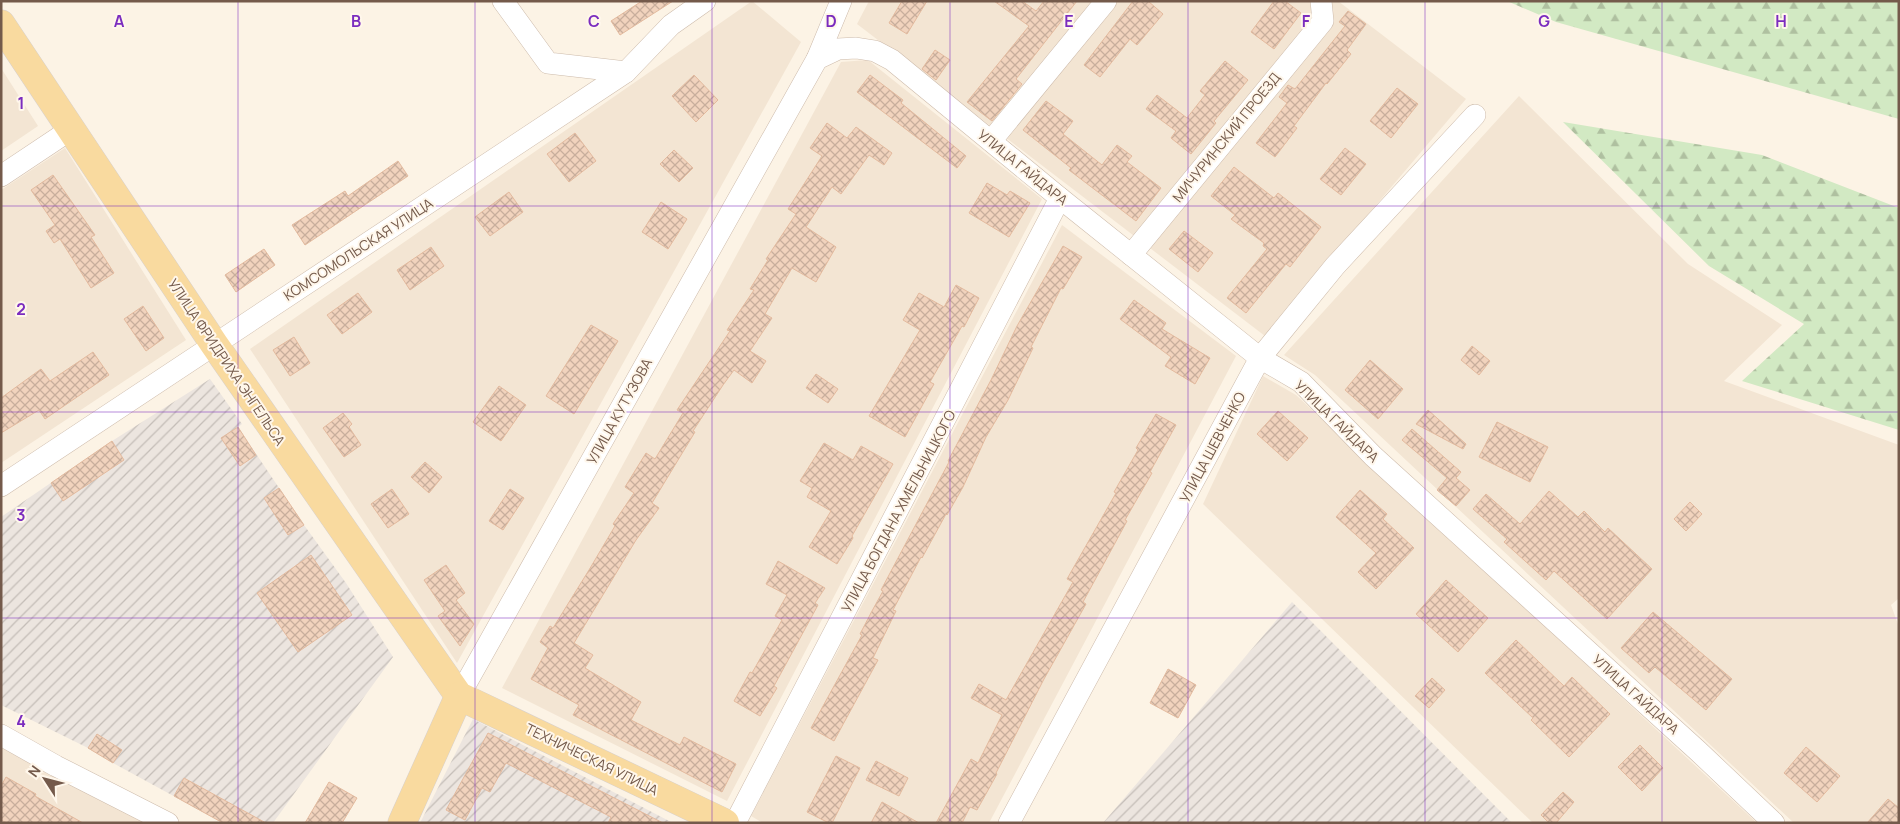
<svg xmlns="http://www.w3.org/2000/svg" width="1900" height="824" font-family="Manrope,sans-serif">
  <defs>
    <pattern id="industrial-furrows" width="10" height="10" patternUnits="userSpaceOnUse" patternTransform="scale(1.25)"><rect width="10" height="10" fill="#ece5df"/><path d="M-1 1l2-2M0 10L10 0M9 11l2-2" fill="none" stroke="#c4bdb7"/></pattern>
    <pattern id="forest-firs" width="22" height="20" patternUnits="userSpaceOnUse" patternTransform="scale(1.25)"><rect width="22" height="20" fill="#d2e9c3"/><path d="M5 1l3.5 6h-7zM16 11l3.5 6h-7z" fill="#afc0a0"/></pattern>
    <pattern id="building-cross-hatch" width="8" height="8" patternUnits="userSpaceOnUse" patternTransform="scale(1.25)"><rect width="8" height="8" fill="#f1d3bd"/><path d="M0 0l8 8M0 8l8-8" fill="none" stroke="#c8ae9c"/></pattern>
  </defs>
  <rect width="100%" height="100%" fill="#fcf3e5"/>
  <g fill="#f3e5d3">
    <polygon points="752,1 801,42 457,663 250,349"/>
    <polygon points="869,1 1338,1 1466,99 1265,336 857,24"/>
    <polygon points="868,60 1042,199 727,801 502,688 841,62"/>
    <polygon points="1,68 38,126 1,151"/>
    <polygon points="1519,96 1688,264 1782,325 1724,381 1899,445 1899,598 1891,605 1899,627 1899,823 1794,823 1315,375 1284,355"/>
    <polygon points="65,148 186,340 1,463 1,190"/>
    <polygon points="1062,225 1236,356 989,823 763,823 751,816"/>
    <polygon points="1263,376 1296,395 1757,823 1533,823 1203,504"/>
    <polygon points="1,737 152,823 1,823"/>
  </g>
  <g fill="url(#industrial-furrows)">
    <polygon points="210,379 242,424 238,427 304,525 346,583 393,657 273,823 223,823 113,763 88,748 1,705 1,517 112,441"/>
    <polygon points="1292,602 1512,823 1103,823"/>
    <polygon points="473,719 673,823 420,823"/>
  </g>
  <g fill="url(#forest-firs)">
    <polygon points="1507,1 1899,1 1899,119 1556,22"/>
    <polygon points="1563,122 1762,155 1899,208 1899,430 1742,381 1804,324 1709,266"/>
  </g>
  <g fill="url(#building-cross-hatch)" stroke="#e3ba9e">
    <polygon points="642,1 673,1 620,35 611,21"/>
    <polygon points="902,1 927,1 907,34 889,23"/>
    <polygon points="994,1 1022,1 1036,11 1044,1 1077,1 1016,79 1022,84 992,121 967,102 1029,26"/>
    <polygon points="1133,1 1148,1 1163,14 1137,45 1130,39 1100,77 1084,65"/>
    <polygon points="1274,1 1285,1 1301,13 1274,49 1251,32"/>
    <polygon points="1348,11 1366,24 1347,50 1351,54 1327,84 1326,83 1294,126 1297,128 1275,157 1256,143 1287,103 1279,97 1288,85 1295,89 1345,26 1339,22"/>
    <polygon points="935,50 950,60 936,80 922,69"/>
    <polygon points="1225,61 1248,80 1214,121 1216,123 1191,154 1171,138 1176,131 1146,109 1157,95 1187,118 1205,95 1200,91"/>
    <polygon points="694,75 718,100 696,122 672,96"/>
    <polygon points="870,75 903,100 901,103 966,156 957,168 857,92"/>
    <polygon points="1397,88 1418,104 1391,138 1370,121"/>
    <polygon points="1046,101 1073,121 1063,134 1102,165 1117,145 1132,156 1127,162 1161,188 1136,221 1069,170 1071,168 1023,130"/>
    <polygon points="827,123 847,138 856,127 892,153 884,165 869,155 841,194 832,187 806,227 836,247 816,282 792,268 765,314 772,318 750,351 766,361 752,383 734,370 723,385 693,431 695,432 652,503 659,508 636,540 574,643 593,655 585,668 641,702 631,720 680,745 684,737 736,764 722,792 573,715 579,705 531,679 548,648 540,642 550,626 553,628 589,570 615,526 613,524 634,493 625,487 646,453 655,459 683,413 677,410 730,331 727,330 754,290 750,289 768,260 766,259 796,214 788,209 822,156 810,148"/>
    <polygon points="575,133 596,161 569,182 547,154"/>
    <polygon points="1345,148 1366,164 1341,195 1320,179"/>
    <polygon points="674,150 693,168 679,182 660,164"/>
    <polygon points="398,161 408,176 305,245 292,225 345,191 348,196"/>
    <polygon points="1234,167 1274,198 1278,193 1321,227 1290,267 1286,264 1246,313 1227,298 1267,249 1263,246 1264,243 1231,219 1235,215 1211,196"/>
    <polygon points="53,175 95,235 91,237 114,273 91,288 60,239 54,243 46,231 55,225 31,190"/>
    <polygon points="987,183 1007,195 1010,191 1030,203 1009,237 969,213"/>
    <polygon points="509,192 523,212 490,236 475,217"/>
    <polygon points="661,202 687,219 668,249 642,232"/>
    <polygon points="1184,231 1213,253 1198,272 1169,249"/>
    <polygon points="1063,246 1082,257 1063,289 1061,288 1031,347 1033,348 1008,400 986,437 963,487 947,515 946,514 922,558 921,557 893,610 896,611 873,658 878,660 834,741 811,728 862,635 860,634 872,611 883,591 881,590 949,462 948,461 991,380 1017,326"/>
    <polygon points="431,247 444,266 410,290 397,270"/>
    <polygon points="264,249 275,265 236,292 225,275"/>
    <polygon points="956,285 979,298 964,327 962,326 930,382 934,384 905,437 869,416 920,330 903,320 919,293 944,307"/>
    <polygon points="358,293 372,312 342,334 327,315"/>
    <polygon points="1134,300 1166,323 1162,329 1210,358 1195,384 1165,366 1171,357 1120,319"/>
    <polygon points="143,306 164,338 146,351 124,319"/>
    <polygon points="591,325 618,341 574,414 546,396"/>
    <polygon points="294,337 310,363 290,376 273,350"/>
    <polygon points="1472,346 1490,361 1479,375 1461,360"/>
    <polygon points="93,352 109,375 45,419 39,410 1,433 1,398 41,369 50,381"/>
    <polygon points="1370,360 1403,389 1378,419 1345,390"/>
    <polygon points="816,374 838,389 828,403 806,388"/>
    <polygon points="499,386 526,405 501,441 473,422"/>
    <polygon points="1428,410 1466,444 1463,449 1416,424"/>
    <polygon points="1278,411 1308,438 1287,461 1257,434"/>
    <polygon points="343,413 352,424 349,427 361,445 344,457 323,428"/>
    <polygon points="1156,414 1176,425 1150,472 1152,473 1125,520 1127,521 1083,602 1086,604 1044,679 996,773 997,774 977,810 970,807 962,823 936,823 971,759 978,763 1002,715 971,698 979,684 1006,700 1073,582 1067,579 1116,493 1114,492 1138,450 1136,448"/>
    <polygon points="1497,422 1548,447 1530,482 1479,457"/>
    <polygon points="238,427 256,455 240,466 221,438"/>
    <polygon points="1412,429 1461,472 1456,478 1470,490 1456,506 1437,490 1447,478 1402,440"/>
    <polygon points="112,441 124,460 63,501 51,483"/>
    <polygon points="824,443 853,460 861,446 893,464 852,536 853,538 837,564 809,547 831,511 807,497 812,488 800,481"/>
    <polygon points="425,462 442,477 429,493 411,477"/>
    <polygon points="279,488 304,525 288,535 264,498"/>
    <polygon points="392,489 409,514 388,528 371,504"/>
    <polygon points="510,489 524,498 503,530 489,521"/>
    <polygon points="1360,490 1387,514 1383,519 1414,548 1376,589 1358,572 1376,553 1336,517"/>
    <polygon points="1549,491 1578,517 1584,511 1605,532 1608,528 1652,569 1607,619 1554,571 1546,580 1504,542 1507,539 1473,509 1486,494 1520,524"/>
    <polygon points="1690,502 1702,514 1686,531 1674,519"/>
    <polygon points="311,555 352,615 298,652 257,593"/>
    <polygon points="778,561 825,588 815,603 818,605 774,686 777,688 760,716 734,701 750,672 752,673 782,620 775,616 787,595 766,584"/>
    <polygon points="446,565 465,593 456,600 474,624 460,646 438,616 445,611 424,580"/>
    <polygon points="1446,580 1488,618 1458,652 1416,614"/>
    <polygon points="1653,612 1732,679 1706,710 1655,667 1649,673 1621,648"/>
    <polygon points="1516,640 1564,686 1572,677 1610,714 1569,757 1531,720 1533,718 1485,673"/>
    <polygon points="1168,669 1196,685 1178,718 1150,703"/>
    <polygon points="1432,678 1445,690 1429,708 1415,696"/>
    <polygon points="488,733 663,823 608,823 611,817 506,763 490,792 482,788 465,820 446,810"/>
    <polygon points="97,734 122,750 113,763 88,748"/>
    <polygon points="1640,745 1663,768 1642,791 1618,767"/>
    <polygon points="1806,747 1840,776 1817,802 1784,773"/>
    <polygon points="836,756 860,768 832,823 829,823 807,812"/>
    <polygon points="876,761 908,778 899,796 866,780"/>
    <polygon points="6,777 36,794 35,796 83,823 7,823 1,820 1,786"/>
    <polygon points="184,778 266,823 223,823 174,796"/>
    <polygon points="329,782 357,798 342,823 305,823"/>
    <polygon points="1563,792 1574,802 1556,823 1549,823 1541,815"/>
    <polygon points="1888,799 1899,808 1899,823 1867,823"/>
    <polygon points="882,802 919,823 871,823"/>
  </g>
  <g fill="none" stroke-linecap="round" stroke-linejoin="round">
    <g stroke="#cdbbab" stroke-width="22">
      <g id="minor">
        <polyline points="503,1 548,63 626,72"/>
        <polyline points="817,59 838,49 856,48 875,51 892,60 1060,198 1260,358 1301,382 1373,456 1698,751 1774,823"/>
        <polyline points="991,141 1106,1"/>
        <polyline points="1,176 70,130"/>
        <polyline points="1131,255 1323,21 1321,1"/>
        <polyline points="1,486 626,72 671,25 705,1"/>
        <polyline points="459,696 817,59 841,1"/>
        <polyline points="1,735 56,766 168,823"/>
        <polyline points="735,823 1060,198"/>
        <polyline points="1009,823 1260,358 1335,266 1475,115"/>
      </g>
    </g>
    <g stroke="#d8d1cd" stroke-width="29">
      <g id="major">
        <polyline points="1,24 214,344 459,696 725,823"/>
        <polyline points="402,823 459,696"/>
      </g>
    </g>
    <use href="#minor" stroke="#fff" stroke-width="21"/>
    <use href="#major" stroke="#f9da9f" stroke-width="28"/>
  </g>
  <path fill="none" stroke="#7b2cbf" stroke-width="1" stroke-opacity="0.55" d="M238 1V823M475 1V823M712 1V823M950 1V823M1188 1V823M1425 1V823M1662 1V823M1 206H1899M1 412H1899M1 618H1899"/>
  <g text-anchor="middle" dominant-baseline="central" stroke-width="4" stroke-linejoin="round" paint-order="stroke">
    <g font-size="14" fill="#745a4b" stroke="#fff7eb">
      <text transform="translate(1226 137) rotate(-51)">МИЧУРИНСКИЙ ПРОЕЗД</text>
      <text transform="translate(1023 167) rotate(39)">УЛИЦА ГАЙДАРА</text>
      <text transform="translate(358 249) rotate(-33)">КОМСОМОЛЬСКАЯ УЛИЦА</text>
      <text transform="translate(227 362) rotate(56)">УЛИЦА ФРИДРИХА ЭНГЕЛЬСА</text>
      <text transform="translate(619 411) rotate(-61)">УЛИЦА КУТУЗОВА</text>
      <text transform="translate(1337 421) rotate(44)">УЛИЦА ГАЙДАРА</text>
      <text transform="translate(1212 447) rotate(-62)">УЛИЦА ШЕВЧЕНКО</text>
      <text transform="translate(898 511) rotate(-62)">УЛИЦА БОГДАНА ХМЕЛЬНИЦКОГО</text>
      <text transform="translate(1636 694) rotate(42)">УЛИЦА ГАЙДАРА</text>
      <text transform="translate(592 759) rotate(26)">ТЕХНИЧЕСКАЯ УЛИЦА</text>
    </g>
  </g>
  <g font-size="16" text-anchor="middle" font-weight="bold" fill="#7b2cbf" stroke="#fff7eb" stroke-width="4" stroke-linejoin="round" paint-order="stroke">
    <text x="119" y="27">A</text>
    <text x="356" y="27">B</text>
    <text x="594" y="27">C</text>
    <text x="831" y="27">D</text>
    <text x="1069" y="27">E</text>
    <text x="1306" y="27">F</text>
    <text x="1544" y="27">G</text>
    <text x="1781" y="27">H</text>
    <text x="21" y="109">1</text>
    <text x="21" y="315">2</text>
    <text x="21" y="521">3</text>
    <text x="21" y="727">4</text>
  </g>
  <rect width="1900" height="824" fill="none" stroke="#745a4b" stroke-width="5"/>
  <g transform="translate(45 779) rotate(306)" stroke="#fff7eb" stroke-width="4" paint-order="stroke">
  <path d="M0-4L9 19L0 12L-9 19Z" fill="#745a4b"/>
  <text y="-8" font-size="14" font-weight="bold" text-anchor="middle" fill="#745a4b">N</text>
  </g>
</svg>
